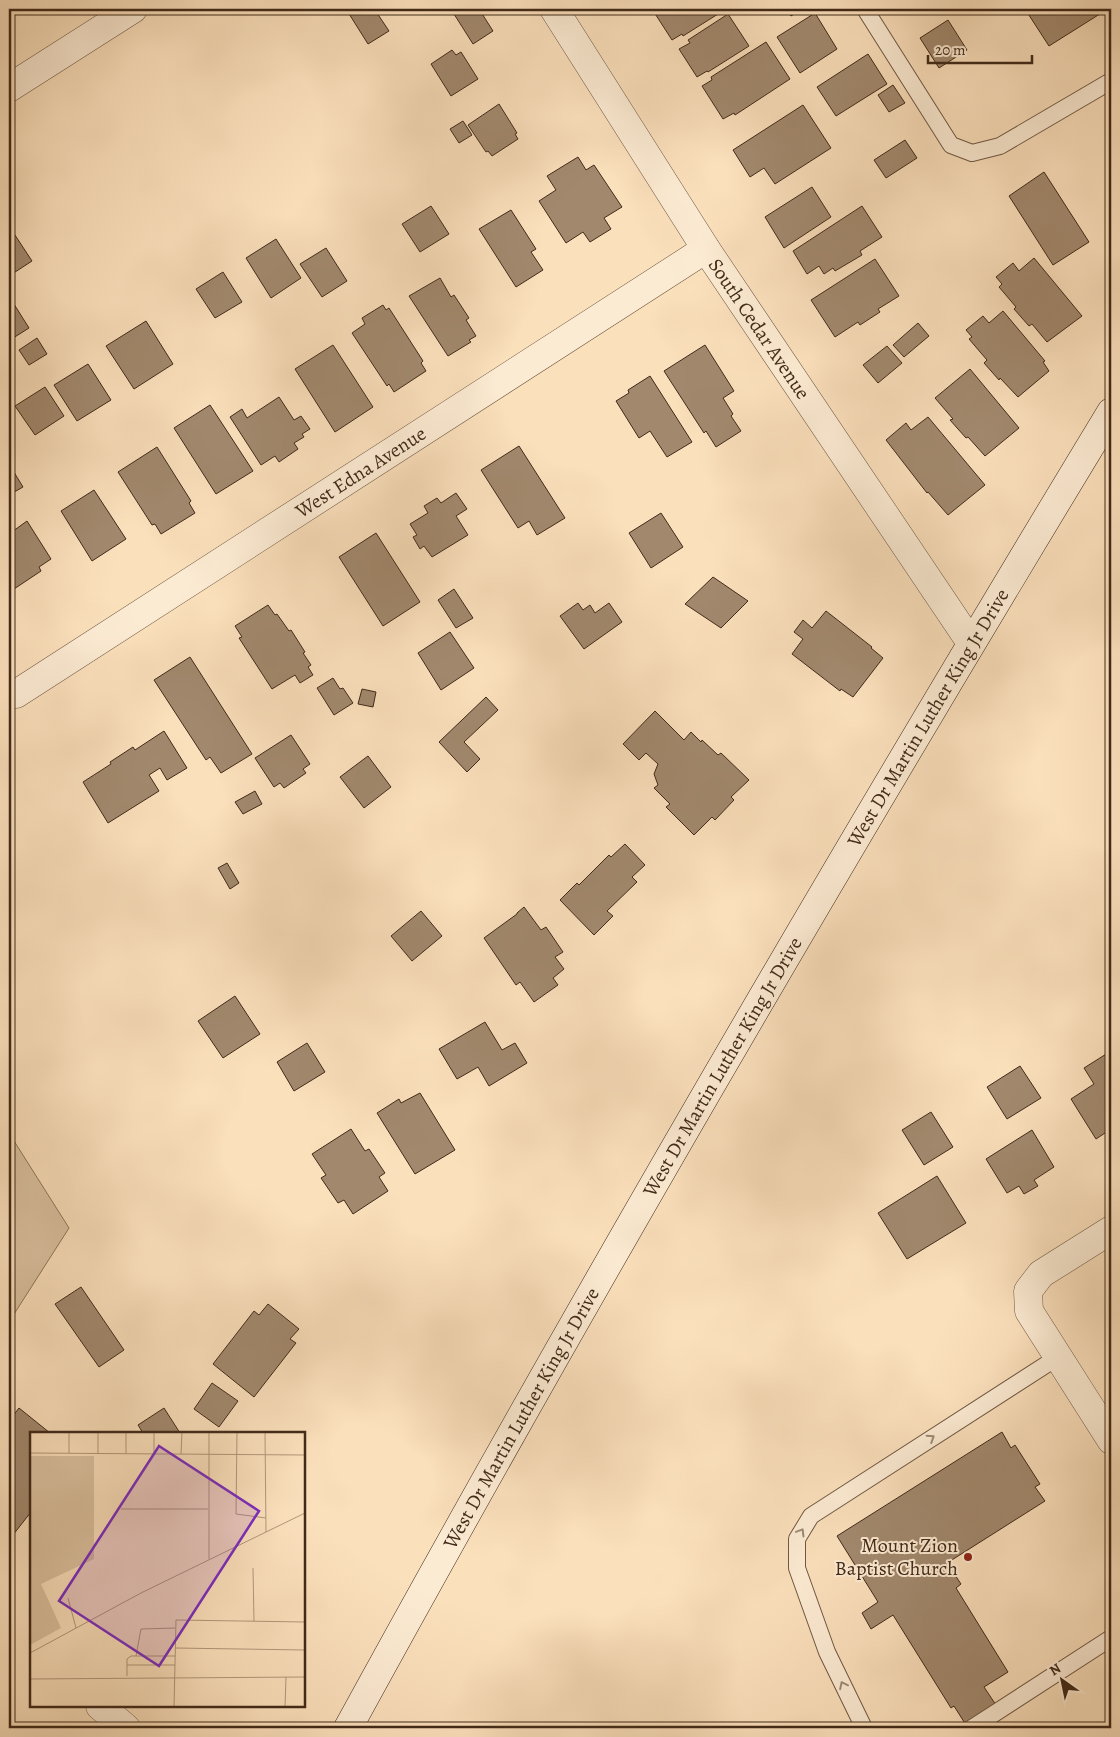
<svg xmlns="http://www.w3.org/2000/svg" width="1120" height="1737" font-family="Alegreya,serif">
  <rect width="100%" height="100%" fill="#fbe0bc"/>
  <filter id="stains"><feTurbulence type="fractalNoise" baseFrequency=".004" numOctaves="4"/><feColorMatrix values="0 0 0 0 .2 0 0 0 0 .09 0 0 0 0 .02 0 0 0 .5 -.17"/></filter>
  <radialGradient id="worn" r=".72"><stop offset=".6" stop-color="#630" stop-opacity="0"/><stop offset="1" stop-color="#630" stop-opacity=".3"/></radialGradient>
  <polygon fill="#dbc1a0" stroke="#8e765c" points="9,1133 69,1228 9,1322"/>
  <g fill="#a2896e" stroke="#412a19">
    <polygon points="346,9 384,9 377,13 389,31 368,44"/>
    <polygon points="462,9 479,9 493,31 473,44 454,14"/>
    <polygon points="652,9 726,9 683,36 682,34 672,40"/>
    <polygon points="787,9 802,9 791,16"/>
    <polygon points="1025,9 1101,9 1103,12 1049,46"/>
    <polygon points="815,13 837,49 800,73 777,37"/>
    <polygon points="728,14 749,46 708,72 707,71 697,77 679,49 690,43 688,40"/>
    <polygon points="948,20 967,50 939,68 920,38"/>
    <polygon points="766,42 790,79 735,115 734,113 723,119 702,86 712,80 711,77"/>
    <polygon points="452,50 456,55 461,52 478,79 451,96 431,64"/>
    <polygon points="868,54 887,84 836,116 817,87"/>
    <polygon points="893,85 905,103 889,112 878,95"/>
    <polygon points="499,104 517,133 515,134 518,139 492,156 488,151 486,152 468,125"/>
    <polygon points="803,105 831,148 775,184 764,168 750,177 733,150"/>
    <polygon points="463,121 472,135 459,143 450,129"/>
    <polygon points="905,140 917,158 886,178 874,160"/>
    <polygon points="578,157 586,170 594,165 622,207 604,218 611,229 590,242 583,232 566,243 539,201 556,190 547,176"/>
    <polygon points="1044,172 1089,242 1053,265 1009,196"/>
    <polygon points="812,187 831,217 784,248 765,217"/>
    <polygon points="431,206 449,234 420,252 402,224"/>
    <polygon points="862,206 882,237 860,251 862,255 835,271 833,268 824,274 819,266 807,274 793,251"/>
    <polygon points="511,210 536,249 531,252 543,270 516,287 479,229"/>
    <polygon points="9,226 32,261 9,276"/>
    <polygon points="276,239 301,278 271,298 246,258"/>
    <polygon points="326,248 347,281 322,297 300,264"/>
    <polygon points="1034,258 1082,316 1047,342 1032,324 1029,326 1014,309 1016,307 999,287 1002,284 996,277 1013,263 1019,271"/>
    <polygon points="875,259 899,296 878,309 880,312 860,325 858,322 835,337 811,300"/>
    <polygon points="223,272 242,302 215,318 196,289"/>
    <polygon points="440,278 451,297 454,295 469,318 466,320 476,336 469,340 471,342 448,356 409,296"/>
    <polygon points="12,301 29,328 10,340 9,338 9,304"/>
    <polygon points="383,305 386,310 389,308 423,361 421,363 426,371 394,392 389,384 387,386 352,333 365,324 362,318"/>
    <polygon points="1003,311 1045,361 1043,362 1049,371 1018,397 1000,378 999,380 984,363 987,360 969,339 972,337 966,330 983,316 989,323"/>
    <polygon points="146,321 173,364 134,389 106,346"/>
    <polygon points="918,323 929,336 904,357 893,345"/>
    <polygon points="37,338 47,354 29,365 19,350"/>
    <polygon points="333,345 373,407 335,432 295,369"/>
    <polygon points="705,345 734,391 723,398 733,414 731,416 741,431 716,447 706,431 704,433 664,371"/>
    <polygon points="887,346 902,363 878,383 863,365"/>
    <polygon points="88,364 111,400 77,421 54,385"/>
    <polygon points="970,369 1019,428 985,456 968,437 966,438 950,420 953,419 935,398"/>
    <polygon points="650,376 692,442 667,457 650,431 639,438 616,401 629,393 628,390"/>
    <polygon points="45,387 64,416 35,435 15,406"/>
    <polygon points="279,397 294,420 301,416 310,429 302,434 304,437 294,443 298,449 279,462 275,456 261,465 230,417 242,409 247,418"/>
    <polygon points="210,405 253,471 216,494 174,428"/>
    <polygon points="928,417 985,485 948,515 928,492 927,493 886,440 906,423 911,430"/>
    <polygon points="519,446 565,518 537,535 529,521 518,528 481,470"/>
    <polygon points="157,447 191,501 189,503 195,513 161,534 155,524 152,525 118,472"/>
    <polygon points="9,464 23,487 9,495"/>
    <polygon points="94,490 126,539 92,561 61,511"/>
    <polygon points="456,493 467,509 456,516 468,535 432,557 424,546 420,549 413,537 417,535 410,524 428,513 424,506 437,498 441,503"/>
    <polygon points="661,513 683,547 651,568 629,533"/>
    <polygon points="27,521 51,559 39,567 41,571 14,589 10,584 9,585 9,534"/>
    <polygon points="376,533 420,602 383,626 339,557"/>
    <polygon points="713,577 748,601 721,628 685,604"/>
    <polygon points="454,589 473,618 456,628 438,600"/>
    <polygon points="578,603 583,610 590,605 595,613 609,603 622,622 584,649 560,616"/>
    <polygon points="268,605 275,615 277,614 289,631 291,630 305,652 303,653 311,665 308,667 313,675 300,683 295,675 272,689 239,638 242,637 235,626"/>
    <polygon points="826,611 872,647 871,648 883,658 853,697 841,689 840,691 792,654 803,639 794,632 803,620 812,628"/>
    <polygon points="450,632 474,668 441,690 418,653"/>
    <polygon points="190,657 252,754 221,773 210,757 206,760 154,680"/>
    <polygon points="333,678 340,689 343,688 353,703 334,715 317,688"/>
    <polygon points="362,689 376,692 373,707 358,704"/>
    <polygon points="486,697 498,710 464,742 480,759 467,772 439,742"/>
    <polygon points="655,711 684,740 691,732 701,742 702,740 718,755 721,753 749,780 731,797 734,800 715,820 712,817 694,835 666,807 670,804 654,788 658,785 654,774 658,764 646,753 639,760 623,744"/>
    <polygon points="164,731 187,768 167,780 160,768 149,775 159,791 108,823 83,782 111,764 110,762 133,747 135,750"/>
    <polygon points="291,735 310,764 303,769 306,773 284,788 280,783 274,787 255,758"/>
    <polygon points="368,756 391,787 364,808 340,777"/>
    <polygon points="255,791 262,804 243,814 235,802"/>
    <polygon points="625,844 645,865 632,877 637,882 607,911 613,916 594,935 560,900 577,883 579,885 609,855 611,857"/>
    <polygon points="227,863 239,883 230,889 218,868"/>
    <polygon points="524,907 541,930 546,927 563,952 555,957 564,969 553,978 558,985 534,1002 520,982 516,985 484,938 517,914 517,913"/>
    <polygon points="421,911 442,936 412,961 391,936"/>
    <polygon points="235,996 260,1034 223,1058 198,1021"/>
    <polygon points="485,1022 502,1050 515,1043 527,1063 489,1086 478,1067 457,1079 439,1049"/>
    <polygon points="307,1043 325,1072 294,1091 277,1062"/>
    <polygon points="1111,1051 1111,1129 1096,1139 1071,1099 1094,1084 1084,1068"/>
    <polygon points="1020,1066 1041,1098 1007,1119 987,1087"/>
    <polygon points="420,1093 455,1150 415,1174 377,1113 399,1099 401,1103"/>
    <polygon points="931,1112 953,1147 924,1165 902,1130"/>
    <polygon points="351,1129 365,1151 369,1149 385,1173 379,1177 388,1191 353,1214 344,1200 338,1203 321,1178 326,1175 312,1154"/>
    <polygon points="1032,1130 1054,1167 1034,1180 1038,1186 1024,1194 1019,1186 1007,1193 986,1159"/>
    <polygon points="937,1176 966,1223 907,1259 878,1213"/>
    <polygon points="81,1287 124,1350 99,1367 55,1304"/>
    <polygon points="268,1304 299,1329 290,1339 296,1343 254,1397 213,1364 254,1311 259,1315"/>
    <polygon points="212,1383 238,1401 219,1427 194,1409"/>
    <polygon points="19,1408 50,1433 31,1433 31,1512 9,1540 9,1421"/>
    <polygon points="164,1408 180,1433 143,1433 138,1425"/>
    <polygon points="1002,1432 1011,1448 1015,1445 1040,1484 1035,1487 1045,1501 947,1563 961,1584 956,1588 1008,1672 984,1687 996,1705 966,1725 954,1706 951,1708 893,1615 871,1629 862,1613 878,1602 837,1536"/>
  </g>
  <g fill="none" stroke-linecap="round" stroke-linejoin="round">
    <g stroke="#705842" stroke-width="18">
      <g id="lane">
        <polyline points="865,9 951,145 972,153 1000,146 1111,81"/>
        <polyline points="864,1728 827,1652 797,1568 797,1539 811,1516 1058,1357"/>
        <polyline points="972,1728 1111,1638"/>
      </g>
    </g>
    <g stroke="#705842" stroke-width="29">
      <g id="street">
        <path id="s1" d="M554 9 706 249 971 643"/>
        <polyline points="9,88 133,9"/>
        <path id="s2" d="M16 694 706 249"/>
        <polyline points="1111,1230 1041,1274 1028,1291 1029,1311 1111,1440"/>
        <polyline points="100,1706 126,1728"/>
      </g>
    </g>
    <g stroke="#412a19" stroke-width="29">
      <g id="secondary">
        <path id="s3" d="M348 1728C591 1284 848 846 1111 412"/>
      </g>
    </g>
    <use href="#lane" stroke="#fcebd3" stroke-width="16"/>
    <use href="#street" stroke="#fcebd3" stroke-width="28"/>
    <use href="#secondary" stroke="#fcebd3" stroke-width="28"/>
  </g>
  <defs><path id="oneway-chevron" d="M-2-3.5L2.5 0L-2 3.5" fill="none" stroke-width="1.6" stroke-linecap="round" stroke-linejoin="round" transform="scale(1.25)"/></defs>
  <g stroke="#9e8a76">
    <use href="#oneway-chevron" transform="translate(931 1438) rotate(-33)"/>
    <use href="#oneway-chevron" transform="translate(801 1532) rotate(-59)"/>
    <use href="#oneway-chevron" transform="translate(843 1685) rotate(-116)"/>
  </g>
  <circle fill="#8f2418" stroke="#fcebd3" stroke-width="2" cx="968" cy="1557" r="5"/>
  <g text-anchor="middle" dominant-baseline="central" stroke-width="4" stroke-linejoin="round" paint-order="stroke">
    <g font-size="20" fill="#412a19" stroke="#fcebd3">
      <text stroke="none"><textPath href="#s1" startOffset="380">South Cedar Avenue</textPath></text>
      <text stroke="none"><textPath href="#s2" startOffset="410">West Edna Avenue</textPath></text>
      <text stroke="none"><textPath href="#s3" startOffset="1165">West Dr Martin Luther King Jr Drive</textPath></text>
      <text stroke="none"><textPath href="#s3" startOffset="760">West Dr Martin Luther King Jr Drive</textPath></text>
      <text stroke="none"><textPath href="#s3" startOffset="355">West Dr Martin Luther King Jr Drive</textPath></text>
    </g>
    <g font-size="20" fill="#412a19" stroke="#fcebd3" text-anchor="end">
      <text x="958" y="1545">Mount Zion<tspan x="958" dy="23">Baptist Church</tspan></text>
    </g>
  </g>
  <g transform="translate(30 1432)">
    <rect width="275" height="275" fill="#fbe0bc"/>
    <path d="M0 24H64V127L11 152 31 196 0 213Z" fill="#dbc1a0"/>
    <path fill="none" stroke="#b1977b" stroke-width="1" d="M207 0 206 82 236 86M235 0 236 100M0 21 275 23M39 21V0M68 22V0M96 22V0M124 22V0M151 22 152 0M91 77H178M179 127V0M223 136 224 189M38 166 46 196M145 216 275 218M0 221 111 161 275 81M106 224 111 197 145 196M97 233H145M97 244V227L101 224H145M0 247 275 245M144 275 146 188 275 190M255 275 256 245"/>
    <path fill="#7b2cbf" fill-opacity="0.15" stroke="#7b2cbf" stroke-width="2.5" d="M129 14 229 79 129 234 29 169Z"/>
    <rect width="275" height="275" fill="none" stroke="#412a19" stroke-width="2.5"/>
  </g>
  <rect width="1120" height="1737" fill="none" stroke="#fbe0bc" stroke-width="30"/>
  <rect x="10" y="10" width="1100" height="1717" fill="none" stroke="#412a19" stroke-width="2.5"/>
  <rect x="15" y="15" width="1090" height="1707" fill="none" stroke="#412a19"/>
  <g transform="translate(1062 1680) rotate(327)" stroke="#fcebd3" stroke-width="4" paint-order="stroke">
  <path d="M0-4L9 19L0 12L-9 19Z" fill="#412a19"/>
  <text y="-8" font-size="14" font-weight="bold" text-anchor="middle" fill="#412a19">N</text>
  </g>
  <path d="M928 55v8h104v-8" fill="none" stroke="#412a19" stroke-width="2.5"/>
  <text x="935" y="55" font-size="15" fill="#412a19" stroke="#fcebd3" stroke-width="4" paint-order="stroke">20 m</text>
  <rect width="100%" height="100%" filter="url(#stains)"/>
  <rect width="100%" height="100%" fill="url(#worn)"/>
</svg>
